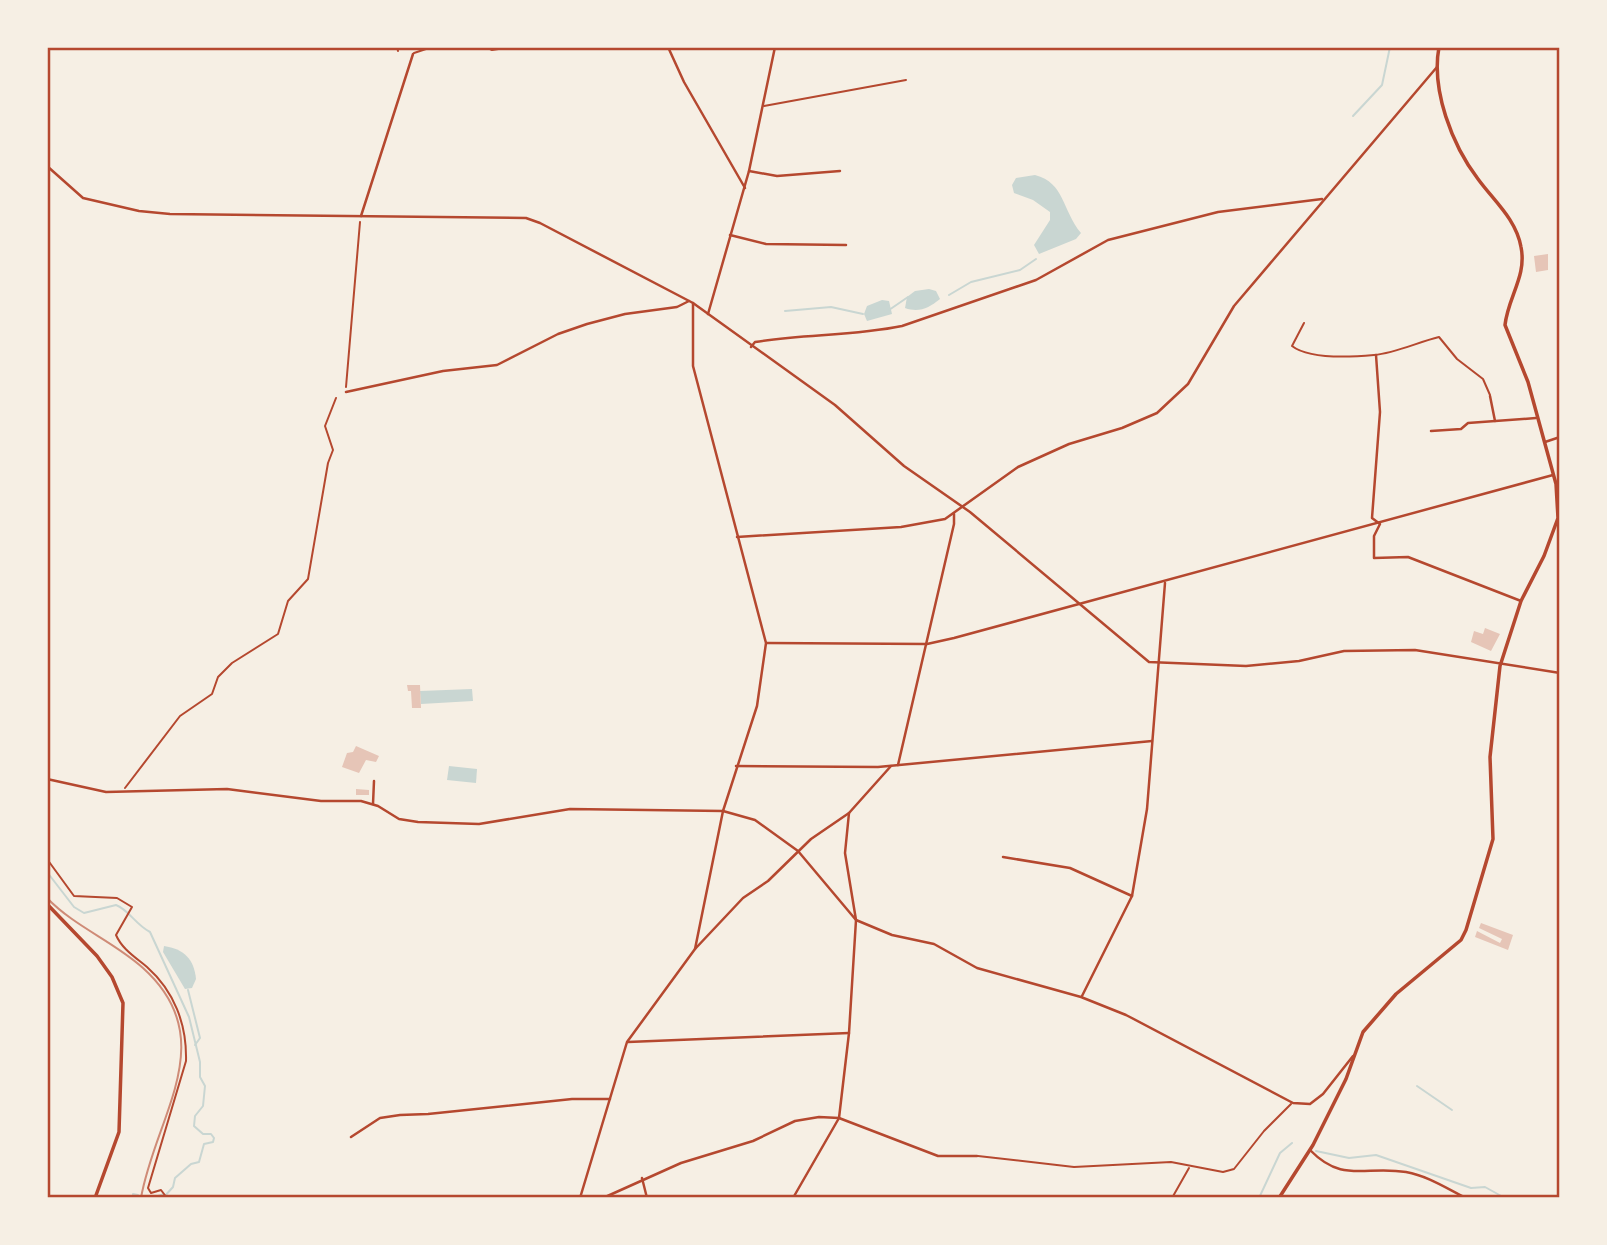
<svg xmlns="http://www.w3.org/2000/svg" width="1607" height="1245" font-family="'Fira Sans Condensed',sans-serif">
  <rect width="100%" height="100%" fill="#f6efe4"/>
  <g fill="#c9d6d2">
    <path d="M1035 175C1065 183 1062 210 1081 233L1076 239 1039 254 1034 245 1050 220V212L1033 200 1014 193 1012 185 1016 178Z"/>
    <path d="M929 289 936 291 940 299C929 308 919 313 905 308L907 297 915 291Z"/>
    <polygon points="882,300 889,301 892,314 867,321 864,314 867,306"/>
    <polygon points="472,689 473,701 421,704 420,691"/>
    <polygon points="449,766 477,769 476,783 447,780"/>
    <path d="M164 946C184 949 194 959 196 979L192 988 185 989 163 952Z"/>
  </g>
  <g fill="none" stroke-linecap="round" stroke-linejoin="round">
    <g stroke="#c9d6d2" stroke-width="2">
      <polyline points="1353,116 1382,85 1390,47"/>
      <polyline points="949,295 971,282 1020,270 1036,259"/>
      <polyline points="889,310 908,297"/>
      <polyline points="785,311 831,307 863,314"/>
      <path d="M47 872 74 907 84 913 116 905C129 910 135 924 150 932L189 1017 200 1062V1077L205 1086 203 1106 195 1116 194 1126 203 1134H211L214 1138 213 1142 204 1144 199 1162 191 1164 175 1178 173 1187 163 1198"/>
      <polyline points="188,990 200,1038 195,1045"/>
      <polyline points="1417,1086 1452,1110"/>
      <polyline points="1316,1151 1349,1158 1376,1155 1471,1188 1485,1187 1503,1197 1530,1198"/>
      <polyline points="144,1196 148,1197"/>
      <polyline points="133,1198 133,1194 138,1195"/>
      <polyline points="152,1198 164,1194"/>
      <polyline points="1259,1198 1280,1153 1292,1143"/>
    </g>
  </g>
  <g fill="#e6c5b7">
    <polygon points="1548,254 1548,270 1536,272 1534,256"/>
    <polygon points="1485,628 1500,634 1491,651 1471,642 1474,631 1483,634"/>
    <polygon points="407,685 420,685 421,708 412,708 411,691 408,691"/>
    <polygon points="356,746 379,756 376,762 366,760 359,773 342,767 347,753 353,752"/>
    <polygon points="356,789 369,790 369,795 356,795"/>
    <polygon points="1481,923 1513,935 1508,950 1475,937 1477,931 1500,943 1502,939 1479,928"/>
  </g>
  <g fill="none" stroke-linecap="round" stroke-linejoin="round">
    <g stroke="#b5482f" stroke-width="2">
      <polyline points="397,47 398,51"/>
      <polyline points="346,387 360,222"/>
      <polyline points="125,788 180,716 212,694 218,677 232,663 278,634 288,601 308,579 328,463 333,450 325,426 336,398"/>
      <path d="M47 859 74 896 117 898 132 907 116 935C122 949 135 957 147 967 174 991 187 1024 186 1061L148 1188 151 1193 161 1190 167 1198"/>
      <polyline points="1172,1198 1189,1168"/>
    </g>
    <g stroke="#b5482f" stroke-width="2">
      <polyline points="486,47 492,50 511,47"/>
      <polyline points="414,53 432,47"/>
      <polyline points="764,106 906,80"/>
      <path d="M1304 323 1292 346C1310 360 1352 357 1374 355 1396 353 1418 342 1439 337L1457 359 1483 379 1490 395"/>
      <polyline points="978,1156 1074,1167 1171,1162 1223,1172 1234,1169 1264,1131 1291,1104"/>
    </g>
    <g stroke="#b5482f" stroke-width="2.5">
      <polyline points="668,47 684,82 745,188"/>
      <polyline points="47,166 83,198 139,211 170,214 526,218 540,223 693,303 835,405 904,466 970,512 1149,662 1246,666 1299,661 1344,651 1415,650 1560,673"/>
      <polyline points="749,171 777,176 840,171"/>
      <polyline points="361,216 413,54"/>
      <polyline points="730,235 766,244 846,245"/>
      <polyline points="708,314 749,171 775,47"/>
      <path d="M751 347 755 342C803 334 854 336 902 326L1036 280 1108 240 1218 212 1322 199"/>
      <polyline points="1376,355 1380,412 1372,518 1380,524 1374,536 1374,558 1408,557 1521,601"/>
      <polyline points="346,392 443,371 497,365 558,334 587,324 625,314 677,307 689,301"/>
      <polyline points="1490,396 1495,421"/>
      <polyline points="1431,431 1461,429 1468,423 1536,418"/>
      <polyline points="1545,442 1560,437"/>
      <polyline points="737,537 901,527 945,519 1018,467 1069,444 1122,428 1157,413 1188,384 1234,306 1437,67"/>
      <polyline points="767,643 927,644 954,638 1553,475"/>
      <polyline points="898,765 954,524 954,514"/>
      <polyline points="736,766 878,767 1152,741"/>
      <polyline points="47,779 106,792 227,789 321,801 361,801 378,806 399,819 418,822 479,824 570,809 723,811 755,820 798,851 856,920 892,935 934,944 977,968 1081,997 1126,1015 1293,1103 1310,1104 1323,1094 1353,1056"/>
      <polyline points="373,804 374,781"/>
      <polyline points="1003,857 1070,868 1132,896"/>
      <polyline points="695,949 743,898 768,881 811,839 849,813"/>
      <polyline points="1082,996 1132,896 1147,809 1165,583"/>
      <polyline points="628,1042 849,1033"/>
      <polyline points="351,1137 380,1118 400,1115 428,1114 572,1099 610,1099"/>
      <path d="M1310 1150C1343 1184 1365 1165 1406 1172 1428 1176 1446 1188 1466 1198"/>
      <polyline points="642,1178 647,1198"/>
      <polyline points="580,1198 627,1042 695,949 723,811 757,706 766,643 693,366 693,303"/>
      <polyline points="603,1198 681,1163 753,1141 795,1121 819,1117 839,1118 938,1156 977,1156"/>
      <polyline points="793,1198 839,1118 849,1033 856,920 845,853 849,813 891,766"/>
    </g>
    <g stroke="#b5482f" stroke-width="3.5">
      <polyline points="47,904 97,956 112,977 123,1003 119,1132 95,1198"/>
      <path d="M1279 1198 1313 1145 1346 1079 1363 1032 1396 994 1461 940 1466 930 1493 839 1490 757 1500 666 1521 601 1544 556 1558 518 1556 484 1528 382 1505 325C1508 297 1527 276 1521 247 1516 219 1494 201 1478 179 1452 145 1431 90 1439 47"/>
    </g>
    <path stroke="#cf8b77" stroke-width="2" d="M47 898C75 927 113 941 143 968 223 1040 155 1116 141 1198"/>
  </g>
  <rect width="1607" height="1245" fill="none" stroke="#f6efe4" stroke-width="98"/>
  <rect x="49" y="49" width="1509" height="1147" fill="none" stroke="#b5482f" stroke-width="2.5"/>
</svg>
